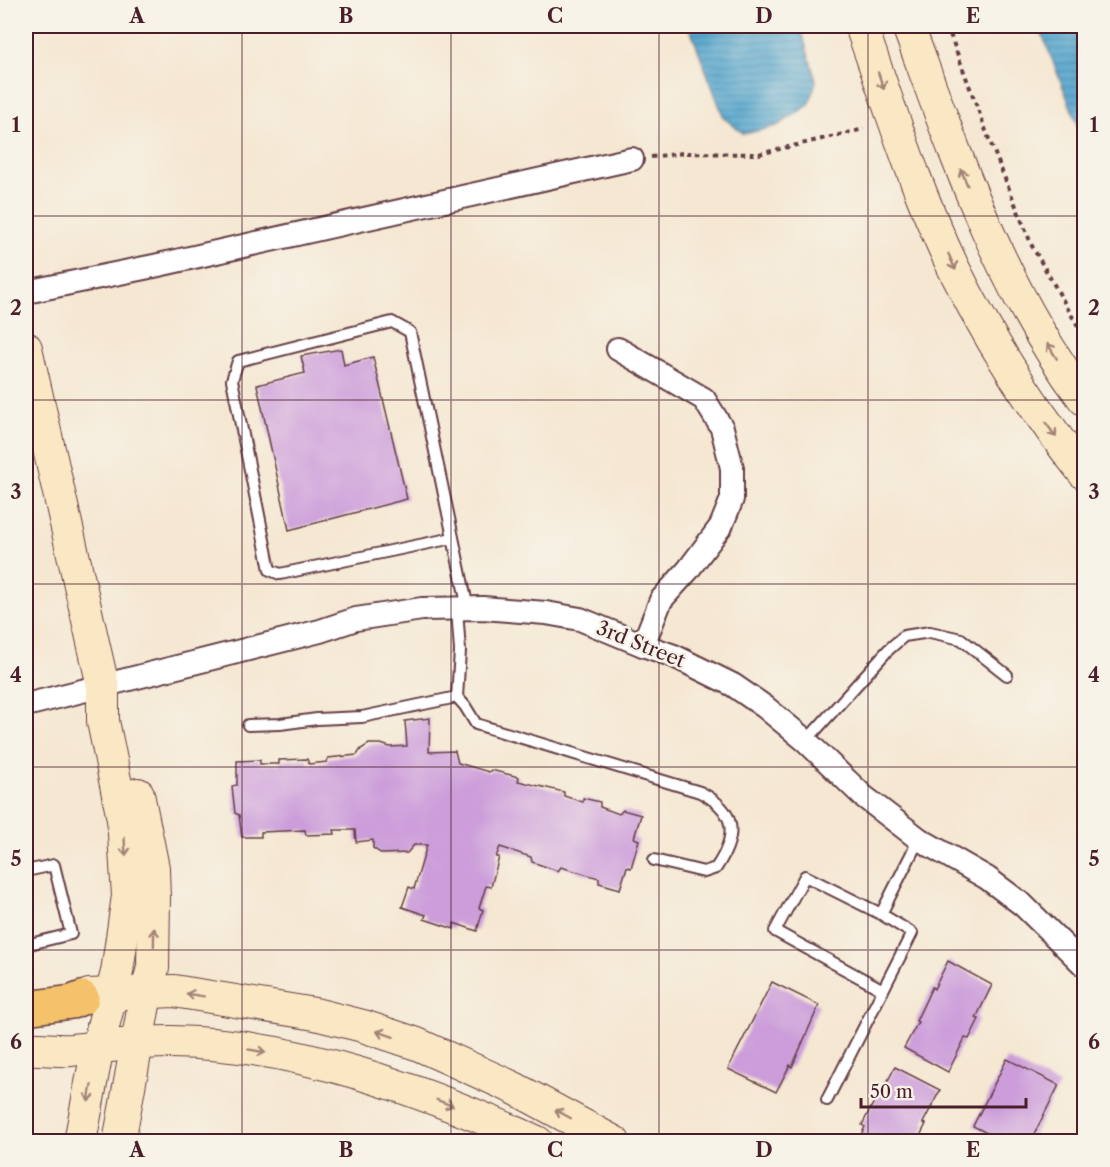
<svg xmlns="http://www.w3.org/2000/svg" width="1110" height="1167" font-family="'Libre Caslon Text',serif">
  <defs>
    <pattern id="water-rules" width="6" height="5" patternUnits="userSpaceOnUse" patternTransform="scale(1.5)"><rect width="6" height="5" fill="#52a5ce"/><path d="M0 2.5h6" fill="none" stroke="#4686a7"/></pattern>
  </defs>
  <rect width="100%" height="100%" fill="#f7f3e8"/>
  <filter id="ink" filterUnits="userSpaceOnUse"><feTurbulence type="fractalNoise" baseFrequency=".0167" numOctaves="2"/><feDisplacementMap in="SourceGraphic" scale="12" xChannelSelector="R" yChannelSelector="G"/><feConvolveMatrix kernelMatrix="1 2 1 2 8 2 1 2 1" color-interpolation-filters="sRGB"/></filter>
  <filter id="wash" filterUnits="userSpaceOnUse"><feTurbulence type="fractalNoise" baseFrequency=".008" numOctaves="4" result="noise"/><feDisplacementMap in="SourceGraphic" scale="24" xChannelSelector="R" yChannelSelector="G"/><feGaussianBlur stdDeviation="1.35" result="paint"/><feColorMatrix in="noise" values="0 0 0 0 0 0 0 0 0 0 0 0 0 0 0 0 0 1.4 0 .05"/><feComposite in="paint" operator="in"/></filter>
  <g filter="url(#wash)">
    <rect width="100%" height="100%" fill="#f5e7d2"/>
    <g fill="url(#water-rules)" stroke="#4e627c" stroke-width="1.5">
      <polygon points="689,26 800,26 816,81 809,105 777,126 744,134 724,118"/>
      <polygon points="1039,26 1084,26 1084,141"/>
    </g>
    <g id="blocks">
      <g fill="#cc9dda">
        <polygon points="341,349 344,365 373,357 407,499 289,530 257,385 305,373 301,356"/>
        <polygon points="430,718 429,752 455,751 458,763 489,772 491,770 519,777 518,781 564,792 564,796 583,802 583,798 600,802 600,807 619,814 623,810 641,815 634,838 639,840 631,868 627,867 620,889 599,883 599,878 561,867 558,871 532,862 531,857 500,847 496,857 499,857 491,887 486,886 479,908 483,910 477,931 454,923 454,929 424,919 426,915 402,907 409,887 414,889 427,845 414,845 407,853 382,854 373,848 373,840 356,842 355,830 334,830 335,834 306,835 305,830 261,832 261,837 242,837 239,815 235,813 232,786 237,785 237,761 260,760 260,764 279,764 279,760 307,759 309,764 327,762 328,758 357,755 361,749 369,744 381,744 390,747 407,746 405,721"/>
        <polygon points="948,961 992,985 976,1018 979,1019 969,1039 965,1038 948,1072 904,1048 918,1022 916,1021 932,987 934,989"/>
        <polygon points="772,982 819,1005 792,1067 790,1065 776,1092 728,1069"/>
        <polygon points="1007,1059 1059,1085 1030,1142 1004,1142 973,1126"/>
        <polygon points="895,1067 940,1090 923,1123 926,1124 917,1142 857,1142 865,1127 862,1125 879,1092 881,1094"/>
      </g>
    </g>
  </g>
  <g filter="url(#ink)">
    <use href="#blocks" fill-opacity="0" stroke="#643d44" stroke-width="1.5"/>
    <g fill="none" stroke-linecap="round" stroke-linejoin="round">
      <g stroke="#643d44" stroke-width="14">
        <g id="lane">
          <polyline points="453,538 280,574 270,570 232,380 238,361 392,322 410,332 468,609"/>
          <path d="M457 697 465 706 476 724 700 792C737 811 738 835 716 868L704 872 654 860"/>
          <polyline points="248,725 280,724 317,719 362,717 457,697 460,651 457,609"/>
          <polyline points="806,741 888,650 904,636 930,632 961,639 1007,675"/>
          <polyline points="26,871 54,865 71,934 26,945"/>
          <polyline points="881,914 805,876 775,931 883,990"/>
          <polyline points="827,1100 912,933 881,914 919,839"/>
        </g>
      </g>
      <g stroke="#643d44" stroke-width="26">
        <g id="street">
          <polyline points="26,292 154,266 632,159"/>
          <polyline points="618,349 704,399 722,428 732,468 732,499 721,526 688,570 661,600 643,645"/>
          <polyline points="26,705 320,631 356,619 422,609 483,608 546,613 580,619 643,645 674,656 733,685 765,707 806,741 863,796 919,839 987,878 1023,905 1084,965"/>
        </g>
      </g>
      <g stroke="#643d44" stroke-width="34">
        <g id="secondary">
          <path d="M861 26C890 107 916 191 954 269 990 342 1034 410 1084 473"/>
          <path d="M908 26C956 155 1000 288 1084 399"/>
          <polyline points="26,348 103,686 103,721 123,819 128,896 117,972 98,1046 80,1142"/>
          <polyline points="89,995 174,991 315,1014 363,1026 417,1044 514,1088 614,1142"/>
          <path d="M26 1049C41 1048 56 1051 71 1050 104 1047 138 1042 171 1042 295 1043 425 1091 537 1142"/>
          <polyline points="119,1142 146,994 153,968 154,899 153,868 138,794"/>
        </g>
      </g>
      <g stroke="#643d44" stroke-width="36">
        <polyline id="highway" points="26,1008 72,1002 82,998"/>
      </g>
      <g stroke="#643d44" stroke-width="4" stroke-dasharray="4.5 4.5" stroke-linecap="butt">
        <polyline points="947,26 989,139 1032,246 1084,337"/>
        <polyline points="651,157 683,153 759,154 864,129"/>
      </g>
      <use href="#lane" stroke="#fff" stroke-width="10"/>
      <use href="#street" stroke="#fff" stroke-width="22"/>
      <use href="#secondary" stroke="#fae7c3" stroke-width="32"/>
      <use href="#highway" stroke="#f3c26a" stroke-width="33"/>
    </g>
    <defs><path id="oneway-shaft" d="M-6 0H5M1.5-3L5.5 0L1.5 3" fill="none" stroke-width="1.6" stroke-linecap="round" stroke-linejoin="round" transform="scale(1.5)"/></defs>
    <g stroke="#a28377">
      <use href="#oneway-shaft" transform="translate(881 81) rotate(71)"/>
      <use href="#oneway-shaft" transform="translate(964 177) rotate(-112)"/>
      <use href="#oneway-shaft" transform="translate(952 262) rotate(66)"/>
      <use href="#oneway-shaft" transform="translate(1052 351) rotate(-122)"/>
      <use href="#oneway-shaft" transform="translate(1051 430) rotate(54)"/>
      <use href="#oneway-shaft" transform="translate(125 847) rotate(87)"/>
      <use href="#oneway-shaft" transform="translate(154 937) rotate(-89)"/>
      <use href="#oneway-shaft" transform="translate(195 995) rotate(-171)"/>
      <use href="#oneway-shaft" transform="translate(385 1034) rotate(-162)"/>
      <use href="#oneway-shaft" transform="translate(257 1051) rotate(10)"/>
      <use href="#oneway-shaft" transform="translate(90 1093) rotate(100)"/>
      <use href="#oneway-shaft" transform="translate(445 1103) rotate(21)"/>
      <use href="#oneway-shaft" transform="translate(563 1114) rotate(-152)"/>
    </g>
  </g>
  <path fill="none" stroke="#4a1f2b" stroke-width="1.5" stroke-opacity="0.55" d="M242 26V1142M451 26V1142M659 26V1142M868 26V1142M26 216H1084M26 400H1084M26 584H1084M26 767H1084M26 950H1084"/>
  <g text-anchor="middle" dominant-baseline="central" stroke-width="5" stroke-linejoin="round" paint-order="stroke">
    <g font-size="20" fill="#4a1f2b" stroke="#f7f3e8">
      <text transform="translate(641 644) rotate(22)">3rd Street</text>
    </g>
  </g>
  <rect width="1110" height="1167" fill="none" stroke="#f7f3e8" stroke-width="66"/>
  <path d="M861 1098v9h165v-9" fill="none" stroke="#4a1f2b" stroke-width="3"/>
  <text x="870" y="1098" font-size="18" fill="#4a1f2b" stroke="#f7f3e8" stroke-width="4.5" paint-order="stroke">50 m</text>
  <rect x="33" y="33" width="1044" height="1101" fill="none" stroke="#4a1f2b" stroke-width="2"/>
  <g font-size="20" text-anchor="middle" font-weight="bold" fill="#4a1f2b">
    <text x="137" y="23">A</text>
    <text x="346" y="23">B</text>
    <text x="555" y="23">C</text>
    <text x="764" y="23">D</text>
    <text x="973" y="23">E</text>
    <text x="16" y="132">1</text>
    <text x="1094" y="132">1</text>
    <text x="16" y="315">2</text>
    <text x="1094" y="315">2</text>
    <text x="16" y="499">3</text>
    <text x="1094" y="499">3</text>
    <text x="16" y="682">4</text>
    <text x="1094" y="682">4</text>
    <text x="16" y="866">5</text>
    <text x="1094" y="866">5</text>
    <text x="16" y="1049">6</text>
    <text x="1094" y="1049">6</text>
    <text x="137" y="1157">A</text>
    <text x="346" y="1157">B</text>
    <text x="555" y="1157">C</text>
    <text x="764" y="1157">D</text>
    <text x="973" y="1157">E</text>
  </g>
</svg>
